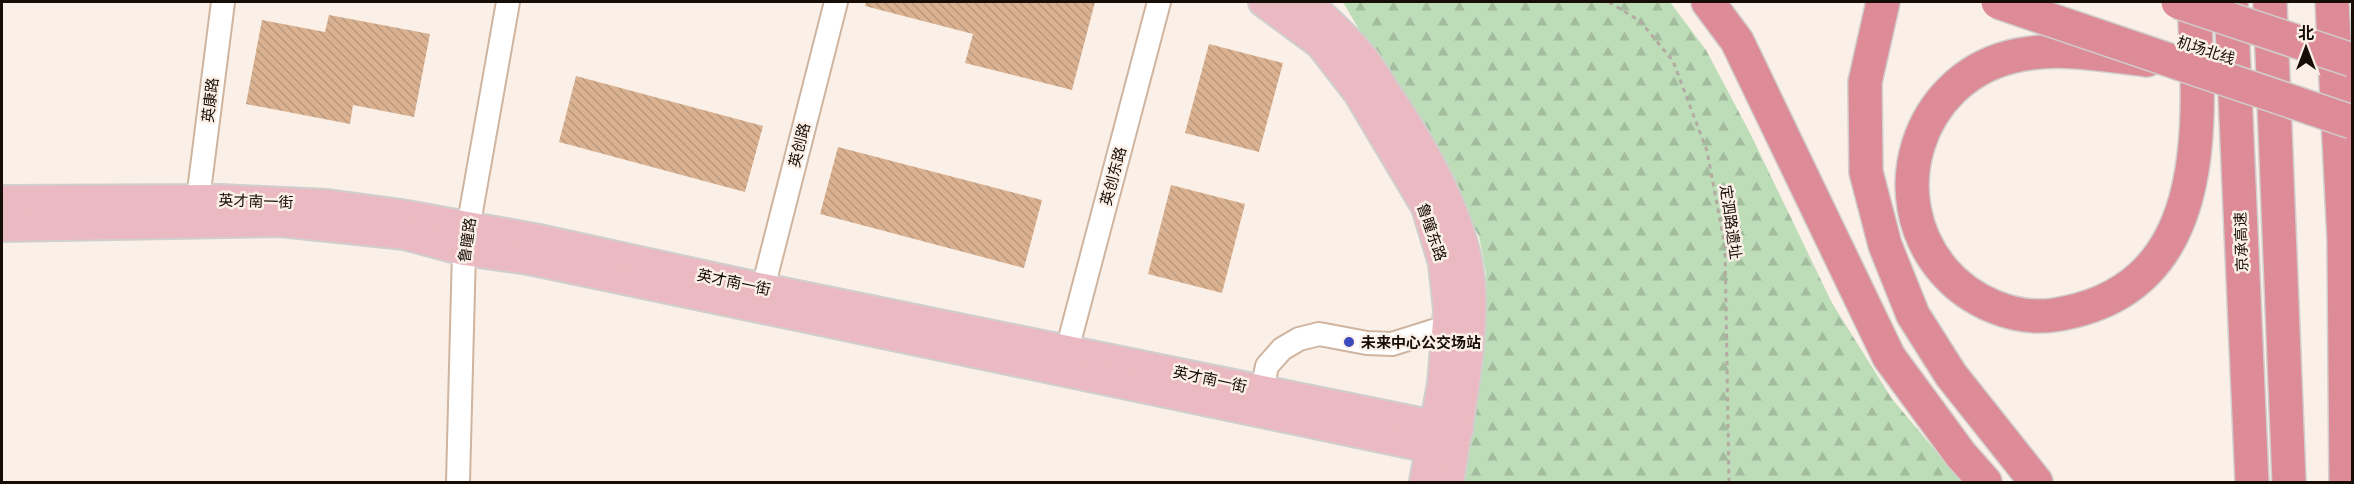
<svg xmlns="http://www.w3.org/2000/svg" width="2354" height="484" font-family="'Libre Baskerville','Noto Sans SC',serif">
  <defs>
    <pattern id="forest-firs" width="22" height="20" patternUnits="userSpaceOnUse" patternTransform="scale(1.5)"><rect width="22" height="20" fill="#bddcb8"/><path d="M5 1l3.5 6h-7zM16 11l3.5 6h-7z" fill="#a2bc9d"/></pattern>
    <pattern id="building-back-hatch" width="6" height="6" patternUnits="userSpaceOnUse" patternTransform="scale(1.5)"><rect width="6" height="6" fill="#dab291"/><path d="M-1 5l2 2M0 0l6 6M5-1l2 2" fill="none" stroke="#ba987c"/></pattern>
  </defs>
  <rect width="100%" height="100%" fill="#fbf0e7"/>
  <polygon fill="url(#forest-firs)" points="1343,2 1670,2 1706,50 1751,135 1832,303 1892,399 1962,482 1463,482 1487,319 1486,273 1479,236"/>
  <g fill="url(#building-back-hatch)">
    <polygon points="866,2 1095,2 1072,90 965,63 973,34 865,6"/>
    <polygon points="329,15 430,34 414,117 353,105 350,124 246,104 262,20 325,32"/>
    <polygon points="1209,44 1283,63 1259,152 1185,133"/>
    <polygon points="576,76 763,126 745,192 559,142"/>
    <polygon points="838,147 1042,200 1024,268 820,214"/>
    <polygon points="1171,185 1245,204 1222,293 1148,274"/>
  </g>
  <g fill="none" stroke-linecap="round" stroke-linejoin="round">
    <g stroke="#cfb49f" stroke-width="26">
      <g id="minor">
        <polyline points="198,199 223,2"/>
        <polyline points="763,288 836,2"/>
        <polyline points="1067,350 1159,2"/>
        <polyline points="1262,390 1267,366 1282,349 1299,339 1319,334 1367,343 1392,344 1446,327"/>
        <polyline points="458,482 464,251 508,2"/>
      </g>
    </g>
    <g stroke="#d0cfcd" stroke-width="32">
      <g id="major">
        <polyline points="1263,2 1320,44 1358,93 1426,207 1443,263 1448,310 1442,384 1424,482"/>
        <path d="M1303 2 1311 5C1327 21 1345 36 1359 53 1369 64 1377 78 1385 91 1423 146 1469 224 1471 293 1473 357 1458 420 1449 482"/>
        <polyline points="2,200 220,199 327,204 401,214 534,238 763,288 1434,425 1459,428"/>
        <polyline points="2,227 280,222 405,235 464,251 529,260 1453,453"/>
      </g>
    </g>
    <g stroke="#d0cfcd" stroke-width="36">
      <g id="highway">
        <polyline points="1708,2 1737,41 1889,357 1961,455 1985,482"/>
        <polyline points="1883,2 1865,82 1866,172 1885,245 1913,315 1951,375 2036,482"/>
        <polyline points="2231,2 2252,482"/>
        <polyline points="2270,2 2289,482"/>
        <polyline points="2332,2 2344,239 2346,482"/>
        <path d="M2147 60C2102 55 2055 45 2010 57 1917 81 1881 196 1943 270 1969 301 2014 321 2054 315 2215 291 2200 125 2194 2"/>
      </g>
    </g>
    <polyline stroke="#b4aaa1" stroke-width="3" stroke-dasharray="4.5 4.5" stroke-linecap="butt" points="1609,2 1640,21 1673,61 1707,151 1725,247 1729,482"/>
    <use href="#minor" stroke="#fff" stroke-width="22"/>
    <use href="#major" stroke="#ebb9c1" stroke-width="28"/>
    <use href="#highway" stroke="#dd8b97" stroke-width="33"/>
    <g stroke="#d0cfcd" stroke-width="36" stroke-linecap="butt">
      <g id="highway-bridge">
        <polyline points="1998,2 2352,122"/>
        <polyline points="2178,2 2352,60"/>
      </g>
    </g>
    <use href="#highway-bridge" stroke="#dd8b97" stroke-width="33"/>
  </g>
  <circle fill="#3d4abe" stroke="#fbf0e7" stroke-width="2" cx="1349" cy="342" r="6"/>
  <g text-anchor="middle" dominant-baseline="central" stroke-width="5" stroke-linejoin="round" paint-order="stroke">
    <g font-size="15" fill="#160d06" stroke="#fbf0e7">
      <text transform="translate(2206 50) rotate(18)">机场北线</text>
      <text transform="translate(210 100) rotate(-83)">英康路</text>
      <text transform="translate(799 145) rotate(-76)">英创路</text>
      <text transform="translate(1113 176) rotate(-75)">英创东路</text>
      <text transform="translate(256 201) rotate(2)">英才南一街</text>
      <text transform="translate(1731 222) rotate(82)">定泗路遗址</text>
      <text transform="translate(1432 232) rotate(71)">鲁瞳东路</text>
      <text transform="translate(467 240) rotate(-82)">鲁瞳路</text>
      <text transform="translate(2241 242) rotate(-92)">京承高速</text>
      <text transform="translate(734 282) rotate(12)">英才南一街</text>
      <text transform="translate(1210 379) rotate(12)">英才南一街</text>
    </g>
    <g font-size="15" font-weight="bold" fill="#160d06" stroke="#fbf0e7" text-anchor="start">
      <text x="1361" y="342">未来中心公交场站</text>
    </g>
  </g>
  <rect width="2354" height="484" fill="none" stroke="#160d06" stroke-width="6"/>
  <g transform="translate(2306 48)" stroke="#fbf0e7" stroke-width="4.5" paint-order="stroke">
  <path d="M0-4.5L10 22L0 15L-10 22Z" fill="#160d06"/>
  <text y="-9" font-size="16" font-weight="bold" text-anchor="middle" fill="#160d06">北</text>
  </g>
</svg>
